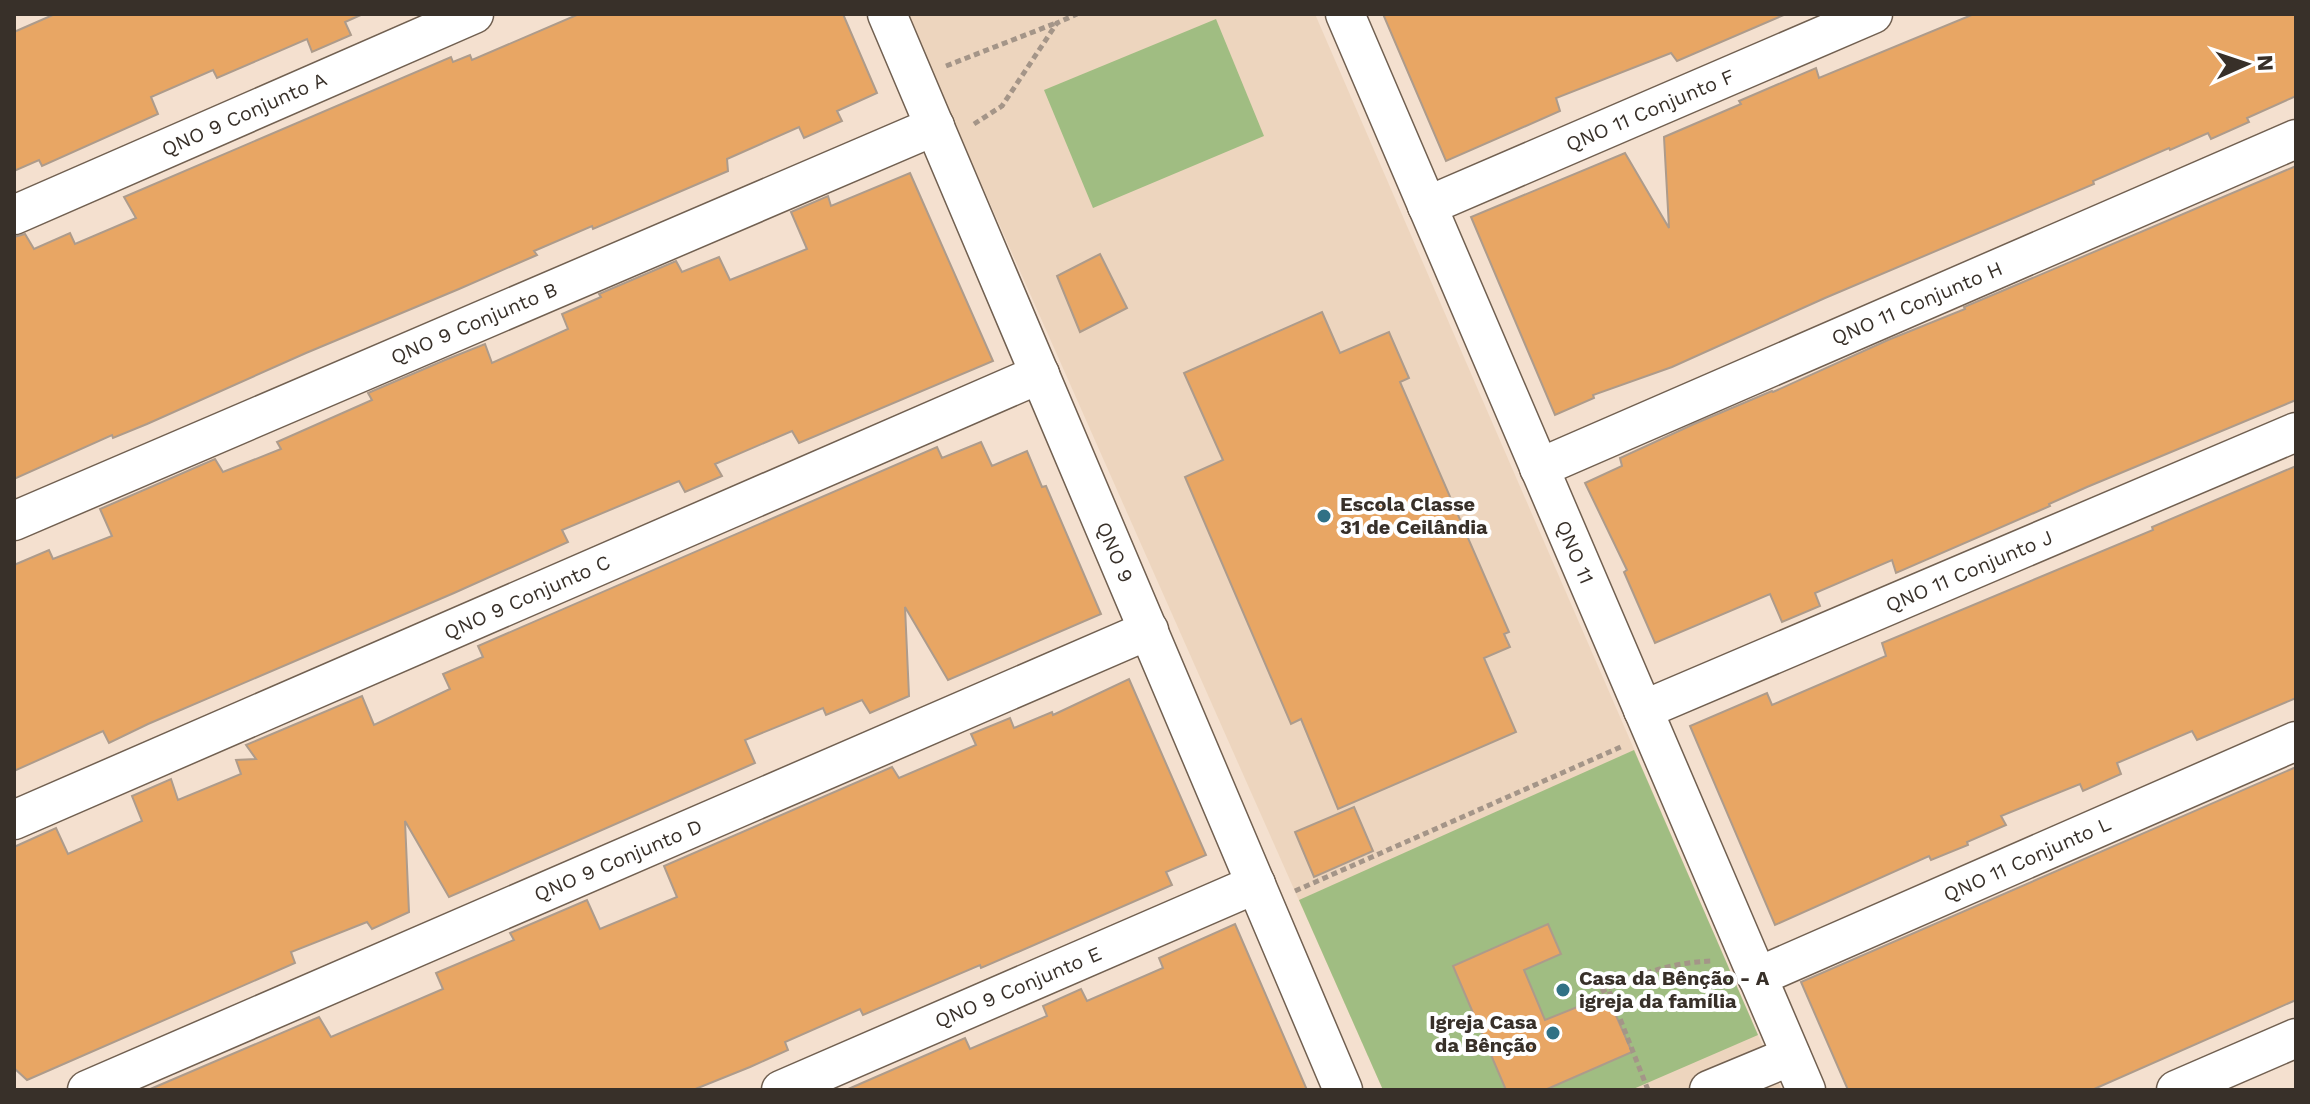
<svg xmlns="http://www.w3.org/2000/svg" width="2310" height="1104" font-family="'Work Sans',sans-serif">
  <rect width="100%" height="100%" fill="#f4e0cf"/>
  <polygon fill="#edd5be" points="906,14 1315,14 1782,1090 1383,1090"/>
  <g fill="#a0bd82">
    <polygon points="1216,19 1264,136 1093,208 1044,90"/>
    <polygon points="1634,750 1758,1035 1631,1090 1383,1090 1299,900"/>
  </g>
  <g fill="#e8a664" stroke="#ad9b8b" stroke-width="2">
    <polygon points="55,14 363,14 345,22 351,35 312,52 307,39 217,78 213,70 151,97 158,114 42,166 39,160 14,171 14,32"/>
    <polygon points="579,14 843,14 877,93 837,111 842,121 804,138 799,127 727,159 728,171 593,229 592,226 534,251 537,255 459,289 306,353 147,424 113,438 112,435 14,479 14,237 25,234 34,249 70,233 75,244 136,218 124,197 451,57 453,62 470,55 472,60"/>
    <polygon points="1383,14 1786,14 1677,61 1671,53 1556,98 1560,111 1446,161"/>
    <polygon points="1974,14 2296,14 2296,96 2247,118 2249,122 2211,139 2208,133 2170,150 2169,148 2093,181 2094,184 1825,298 1672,367 1593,395 1594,398 1555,415 1471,217 1625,153 1669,228 1664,137 1741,104 1739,101 1816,68 1819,78"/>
    <polygon points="2296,166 2296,400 2087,487 2049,504 2050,506 1896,573 1892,560 1815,593 1820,606 1782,622 1770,594 1655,643 1624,572 1627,570 1585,483 1622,466 1620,458 1694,424 1772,391 1773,392 1888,340 1965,309 1964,307 2002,291"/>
    <polygon points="910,173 993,361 799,443 792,431 715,464 722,476 685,492 679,481 562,530 568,542 454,593 148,724 109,743 103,731 14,771 14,565 49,550 53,559 112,536 100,509 215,459 223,472 281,449 277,442 372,400 368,393 445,360 485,344 492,363 568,329 562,314 601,297 599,294 676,261 682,272 719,257 730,280 807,249 791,212 828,196 831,206"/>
    <polygon points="1100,254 1127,308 1080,332 1057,276"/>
    <polygon points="1322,312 1340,353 1389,332 1409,378 1400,382 1509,632 1504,634 1510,647 1484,658 1516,732 1338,809 1301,719 1291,724 1185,477 1223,460 1184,373"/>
    <polygon points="981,442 992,466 1027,451 1042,487 1046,486 1101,614 948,680 905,607 909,696 870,713 862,700 826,715 823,708 745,740 755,763 449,897 405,821 409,912 372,929 367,922 291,952 295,963 27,1080 14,1068 14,847 56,828 68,854 142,821 132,796 171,779 178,800 241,774 236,760 256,759 246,745 362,696 374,725 450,689 443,674 483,657 478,646 937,447 942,458"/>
    <polygon points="2296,466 2296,698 2197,740 2192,731 2117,763 2121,774 2083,791 2080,784 2001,816 2006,825 1967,842 1968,845 1931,860 1929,856 1775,925 1690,726 1767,693 1772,705 1886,656 1882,643 2153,530 2152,527"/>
    <polygon points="1129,679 1206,855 1166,872 1172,885 981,968 980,965 863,1015 860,1009 785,1042 788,1050 750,1067 693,1090 148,1090 319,1017 331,1037 443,989 436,973 514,940 510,933 587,900 600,929 677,897 664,866 892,767 899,778 976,745 971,734 1010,718 1014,728 1052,712 1053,715"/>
    <polygon points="2296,767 2296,1000 2092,1090 1848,1090 1801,982"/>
    <polygon points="1354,807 1373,851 1314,877 1295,832"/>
    <polygon points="1235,924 1307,1090 846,1090 965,1038 970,1049 1047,1016 1043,1006 1081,989 1087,1001 1163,968 1159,958"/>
    <polygon points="1548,924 1561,954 1524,970 1545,1020 1607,995 1632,1052 1545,1090 1506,1090 1453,966"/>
  </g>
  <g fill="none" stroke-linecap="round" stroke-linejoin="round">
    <g stroke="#716051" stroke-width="41">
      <g id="minor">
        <polyline points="887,14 1343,1090"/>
        <polyline points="1345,14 1806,1090"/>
        <polyline points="1427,206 1873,14"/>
        <polyline points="14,215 474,14"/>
        <polyline points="1539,468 2296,139"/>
        <polyline points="14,521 935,126"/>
        <polyline points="1643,710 2296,432"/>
        <polyline points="14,820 1040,374"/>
        <polyline points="1757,977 2296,741"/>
        <polyline points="87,1090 1149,630"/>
        <polyline points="781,1090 1256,884"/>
        <polyline points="1709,1090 1791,1056"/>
        <polyline points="2176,1090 2296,1038"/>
      </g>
    </g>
    <g stroke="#a49588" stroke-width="5" stroke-dasharray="6 4" stroke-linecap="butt">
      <polyline points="946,66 1056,23"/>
      <polyline points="974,124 1002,106 1057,23 1077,14"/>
      <polyline points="1295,891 1623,746"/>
      <polyline points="1601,992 1608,988"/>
      <path d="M1648 1090 1608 988C1648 972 1669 963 1712 961"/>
    </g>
    <use href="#minor" stroke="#fff" stroke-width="38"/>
  </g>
  <g fill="#317185" stroke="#fff" stroke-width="3">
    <circle cx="1324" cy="516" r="8"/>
    <circle cx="1563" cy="990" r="8"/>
    <circle cx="1553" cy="1033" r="8"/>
  </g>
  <g text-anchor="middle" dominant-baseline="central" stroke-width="8" stroke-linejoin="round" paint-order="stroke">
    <g font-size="20" fill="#383029" stroke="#fff">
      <text transform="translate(1650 110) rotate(-23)">QNO 11 Conjunto F</text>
      <text transform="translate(244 114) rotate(-24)">QNO 9 Conjunto A</text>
      <text transform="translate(1917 303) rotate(-23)">QNO 11 Conjunto H</text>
      <text transform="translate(474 323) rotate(-23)">QNO 9 Conjunto B</text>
      <text transform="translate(1115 552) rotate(67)">QNO 9</text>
      <text transform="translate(1575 552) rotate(67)">QNO 11</text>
      <text transform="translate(1969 571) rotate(-23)">QNO 11 Conjunto J</text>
      <text transform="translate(527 597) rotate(-24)">QNO 9 Conjunto C</text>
      <text transform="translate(2027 859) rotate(-24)">QNO 11 Conjunto L</text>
      <text transform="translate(618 860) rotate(-23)">QNO 9 Conjunto D</text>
      <text transform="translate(1018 987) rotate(-23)">QNO 9 Conjunto E</text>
    </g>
    <g font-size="20" font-weight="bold" fill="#383029" stroke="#fff" text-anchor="start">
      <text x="1340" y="504">Escola Classe<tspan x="1340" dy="23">31 de Ceilândia</tspan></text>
      <text x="1579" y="978">Casa da Bênção - A<tspan x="1579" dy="23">igreja da família</tspan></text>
      <text x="1537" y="1022" text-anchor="end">Igreja Casa<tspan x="1537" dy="23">da Bênção</tspan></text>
    </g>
  </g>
  <rect width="2310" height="1104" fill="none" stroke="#383029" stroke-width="32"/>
  <g transform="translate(2246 64) rotate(87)" stroke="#ffffff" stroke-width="6" paint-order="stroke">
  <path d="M0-6L14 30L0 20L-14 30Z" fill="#383029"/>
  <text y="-12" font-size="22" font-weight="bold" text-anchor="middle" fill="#383029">N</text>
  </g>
</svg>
